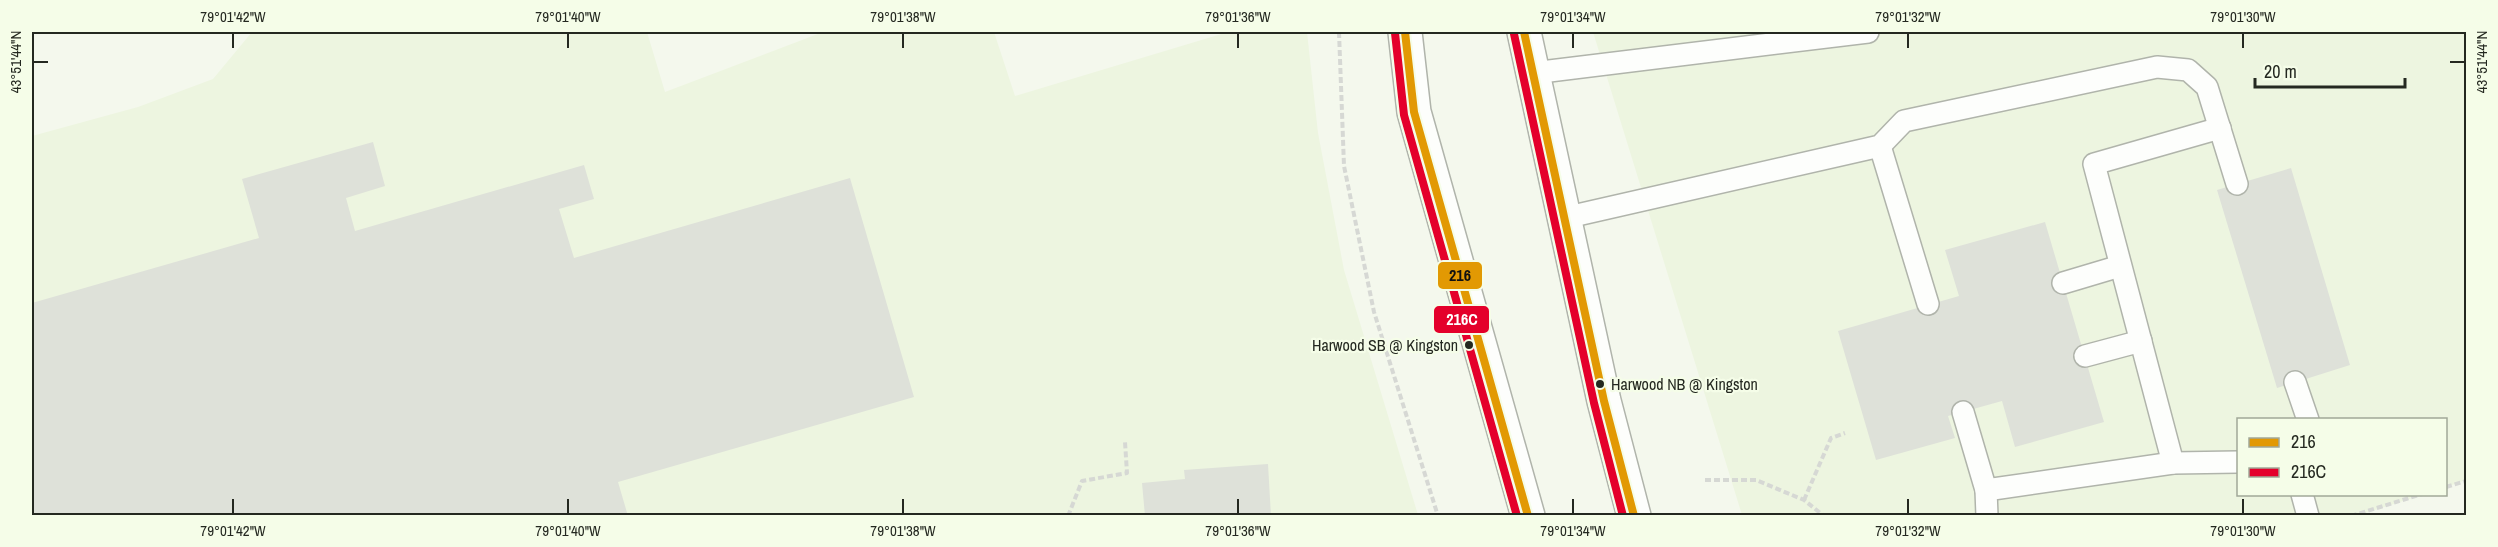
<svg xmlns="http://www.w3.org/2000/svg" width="2498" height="547" font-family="'Archivo Narrow',sans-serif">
  <rect width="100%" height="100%" fill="#f4f8ed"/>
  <g fill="#edf5e0">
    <polygon points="252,32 647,32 665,92 823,32 994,32 1015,96 1228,32 1307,32 1318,133 1344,270 1418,515 32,516 32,136 138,107 213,79"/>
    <polygon points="1593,32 2466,32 2466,480 2446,487 2446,420 2238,420 2238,494 2422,495 2356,516 1742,515"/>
  </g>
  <g fill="#dee1d9">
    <polygon points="373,142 385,186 346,198 355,231 584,165 594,199 559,209 574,258 850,178 914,397 618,482 628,516 32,516 32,303 259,238 242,179"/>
    <polygon points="2291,168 2350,365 2277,388 2217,190"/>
    <polygon points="2045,222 2104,422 2015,447 2002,401 1948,416 1955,438 1876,460 1838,331 1959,296 1945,250"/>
    <polygon points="1268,464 1271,516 1145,516 1142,483 1185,479 1184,470"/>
  </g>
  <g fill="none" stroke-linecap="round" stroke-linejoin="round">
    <g stroke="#b0b4ab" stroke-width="24">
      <g id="lane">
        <polyline points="1533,73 1868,32"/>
        <polyline points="2220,128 2094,164 2173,463 2238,462"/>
        <polyline points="1880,146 1928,304"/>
        <polyline points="1564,218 1880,146 1904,121 2157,67 2188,70 2207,87 2237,184"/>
        <polyline points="2063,283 2120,266"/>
        <polyline points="2085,356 2141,341"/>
        <polyline points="2295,382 2308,420"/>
        <polyline points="1963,412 1986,490"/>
        <polyline points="2302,494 2308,516"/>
        <polyline points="1987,516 1986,490 2173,463"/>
      </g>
    </g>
    <g stroke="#b0b4ab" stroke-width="36">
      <g id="secondary">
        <polyline points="1405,32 1414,112 1528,516"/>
        <polyline points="1524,32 1604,401 1634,516"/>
      </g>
    </g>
    <g stroke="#d6d8d4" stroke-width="4" stroke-dasharray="6 3" stroke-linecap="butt">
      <polyline points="1339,32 1344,166 1374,312 1438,516"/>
      <polyline points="1705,480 1756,480 1804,500 1824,516"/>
      <polyline points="2446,487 2466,481"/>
      <polyline points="1804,500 1831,438 1845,433"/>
      <polyline points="1068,516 1082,481 1127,473 1125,442"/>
      <polyline points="2351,516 2422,494"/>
    </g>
    <use href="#lane" stroke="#fdfefc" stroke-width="21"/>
    <use href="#secondary" stroke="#fdfefc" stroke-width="33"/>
    <g stroke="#f5fde8" stroke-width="12">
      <g id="bus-1">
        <polyline points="1405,32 1414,112 1528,516"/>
        <polyline points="1524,32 1604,401 1634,516"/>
      </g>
    </g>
    <g stroke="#f5fde8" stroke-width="12">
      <g id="bus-2">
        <polyline points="1395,33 1404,115 1517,516"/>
        <polyline points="1514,34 1594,403 1623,516"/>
      </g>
    </g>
    <use href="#bus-1" stroke="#e29903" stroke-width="8"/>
    <use href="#bus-2" stroke="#e4002b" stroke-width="8"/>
  </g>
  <path fill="none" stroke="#242820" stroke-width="2" d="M233 33V48M568 33V48M903 33V48M1238 33V48M1573 33V48M1908 33V48M2243 33V48M33 62H48M2450 62H2465M233 499V514M568 499V514M903 499V514M1238 499V514M1573 499V514M1908 499V514M2243 499V514"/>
  <g fill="#242820" stroke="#f5fde8" stroke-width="2">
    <circle cx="1469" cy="345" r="5"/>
    <circle cx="1600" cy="384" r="5"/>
  </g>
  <g text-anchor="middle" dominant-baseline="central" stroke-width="4.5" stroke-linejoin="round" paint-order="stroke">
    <g font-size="16" fill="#242820" stroke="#f5fde8" text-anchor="end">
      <text x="1458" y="345">Harwood SB @ Kingston</text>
      <text x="1611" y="384" text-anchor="start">Harwood NB @ Kingston</text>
    </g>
  </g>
  <g stroke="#f5fde8" stroke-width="2">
    <rect x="1437" y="261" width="46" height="29" rx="6" fill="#e29903"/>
    <rect x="1433" y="305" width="57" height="29" rx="6" fill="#e4002b"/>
  </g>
  <g font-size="16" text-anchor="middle" font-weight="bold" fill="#fff">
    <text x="1462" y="325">216C</text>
  </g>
  <g font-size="16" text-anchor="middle" font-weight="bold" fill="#111">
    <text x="1460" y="281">216</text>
  </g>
  <rect width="2498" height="547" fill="none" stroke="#f5fde8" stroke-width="66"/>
  <rect x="2237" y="418" width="210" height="78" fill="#f5fde8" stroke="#a1a898" stroke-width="1.5"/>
  <rect x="2249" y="438" width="30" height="9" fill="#e29903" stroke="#a1a898" stroke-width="1.5"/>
  <text x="2291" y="448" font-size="18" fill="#242820">216</text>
  <rect x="2249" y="468" width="30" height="9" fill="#e4002b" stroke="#a1a898" stroke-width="1.5"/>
  <text x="2291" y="478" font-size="18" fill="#242820">216C</text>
  <path d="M2255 78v9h150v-9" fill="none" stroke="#242820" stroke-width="3"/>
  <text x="2264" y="78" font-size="18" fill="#242820" stroke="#f5fde8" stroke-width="4.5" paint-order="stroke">20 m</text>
  <rect x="33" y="33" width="2432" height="481" fill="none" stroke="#242820" stroke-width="2"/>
  <g font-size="15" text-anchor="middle" fill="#242820">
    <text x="233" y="22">79°01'42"W</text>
    <text x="568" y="22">79°01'40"W</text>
    <text x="903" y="22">79°01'38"W</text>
    <text x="1238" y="22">79°01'36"W</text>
    <text x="1573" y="22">79°01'34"W</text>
    <text x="1908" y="22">79°01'32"W</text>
    <text x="2243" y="22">79°01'30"W</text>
    <text transform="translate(16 62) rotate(-90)" y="5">43°51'44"N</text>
    <text transform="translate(2482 62) rotate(-90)" y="5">43°51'44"N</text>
    <text x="233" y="536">79°01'42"W</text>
    <text x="568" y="536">79°01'40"W</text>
    <text x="903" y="536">79°01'38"W</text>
    <text x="1238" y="536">79°01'36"W</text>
    <text x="1573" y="536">79°01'34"W</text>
    <text x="1908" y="536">79°01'32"W</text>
    <text x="2243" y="536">79°01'30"W</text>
  </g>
</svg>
